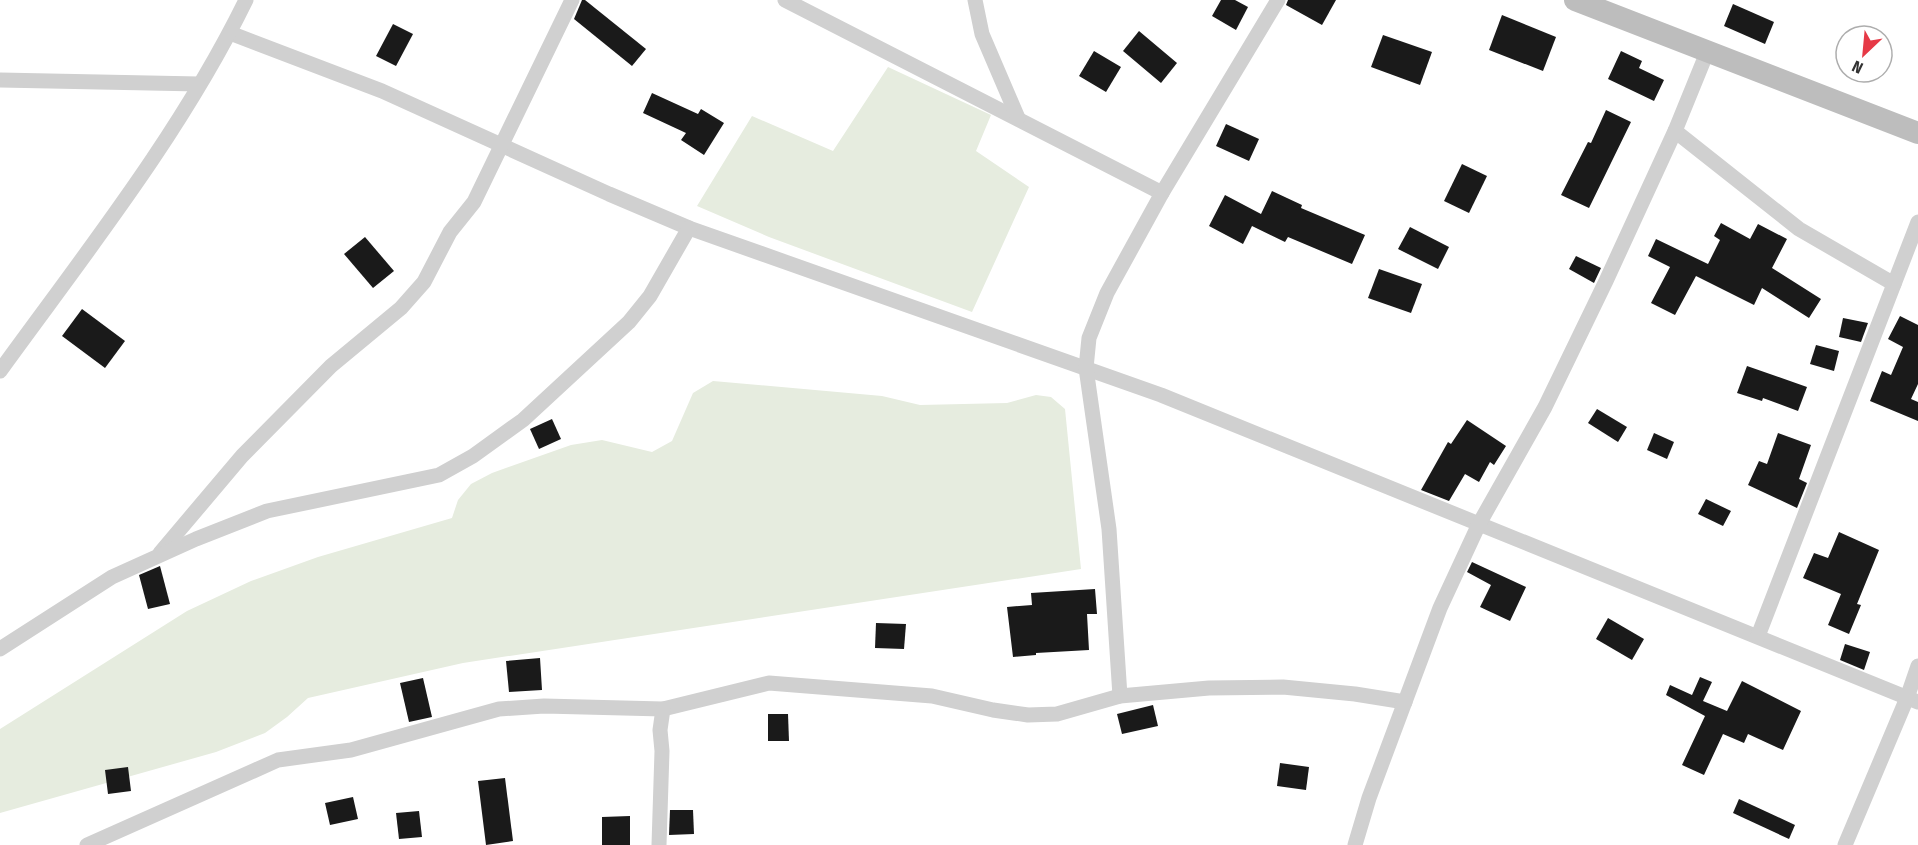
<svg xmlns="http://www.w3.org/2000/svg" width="1918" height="845" font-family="'Fira Sans Condensed',sans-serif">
  <rect width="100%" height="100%" fill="#fff"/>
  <g fill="#e6ecdf">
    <polygon points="888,67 991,115 976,151 1029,187 972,312 769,237 697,206 752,116 833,151"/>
    <polygon points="713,381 882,396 920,405 1007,403 1036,395 1051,397 1065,409 1081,569 463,663 308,698 287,717 265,733 216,752 0,813 0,729 187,611 251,581 318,557 452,518 458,500 471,484 492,473 571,445 602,440 652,452 672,441 693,393"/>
  </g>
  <g fill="#1a1a1a">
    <polygon points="582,0 585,0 646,49 632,66 574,19"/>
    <polygon points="1221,0 1235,0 1248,7 1236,30 1212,16"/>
    <polygon points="1288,0 1336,0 1322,25 1286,5"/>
    <polygon points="1733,4 1774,22 1765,44 1724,26"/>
    <polygon points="1502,15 1556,37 1543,71 1489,50"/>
    <polygon points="393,24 413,34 396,66 376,56"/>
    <polygon points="1139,31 1177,63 1161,83 1123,51"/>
    <polygon points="1383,35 1432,52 1420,85 1371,67"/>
    <polygon points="1094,51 1121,67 1106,92 1079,76"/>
    <polygon points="1621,51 1642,61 1639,68 1664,80 1654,101 1608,79"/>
    <polygon points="652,93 698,114 701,109 724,123 704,155 681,140 686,133 643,113"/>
    <polygon points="1606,110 1631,122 1589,208 1561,195 1588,142 1591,143"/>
    <polygon points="1226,124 1259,139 1249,161 1216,146"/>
    <polygon points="1462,164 1487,176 1469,213 1444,201"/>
    <polygon points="1272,191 1302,205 1301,208 1365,235 1352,264 1288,237 1285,242 1252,226 1243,244 1209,226 1225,195 1261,214"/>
    <polygon points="1721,223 1750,239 1758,224 1787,239 1772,268 1821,299 1809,318 1762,288 1754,305 1696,276 1675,315 1651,303 1670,267 1648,256 1656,239 1708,264 1720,240 1714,236"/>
    <polygon points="1410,227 1449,247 1438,269 1398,249"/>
    <polygon points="365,237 394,271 373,288 344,254"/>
    <polygon points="1576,256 1601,268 1594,283 1569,269"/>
    <polygon points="1379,269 1422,284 1411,313 1368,298"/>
    <polygon points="82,309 125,341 105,368 62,336"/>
    <polygon points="1900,316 1918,325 1918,384 1911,399 1918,402 1918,421 1870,401 1882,371 1891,375 1903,347 1888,339"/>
    <polygon points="1843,318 1868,323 1861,342 1839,337"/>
    <polygon points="1816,345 1839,351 1834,371 1810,364"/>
    <polygon points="1747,366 1807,387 1798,411 1763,398 1762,401 1737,393"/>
    <polygon points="1597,409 1627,427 1618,442 1588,423"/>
    <polygon points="552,419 561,439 539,449 530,429"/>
    <polygon points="1467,420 1506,446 1494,465 1490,462 1479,482 1465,474 1449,501 1421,490 1448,442 1451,444"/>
    <polygon points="1654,433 1674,442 1667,459 1647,450"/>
    <polygon points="1778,433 1811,445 1799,479 1807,483 1797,508 1748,485 1759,461 1767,464"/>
    <polygon points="1706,499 1731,511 1723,526 1698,514"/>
    <polygon points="1839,532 1879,550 1857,604 1861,605 1849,634 1828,625 1841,594 1803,578 1814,553 1828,558"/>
    <polygon points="1472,562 1526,587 1510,621 1480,607 1491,585 1467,572"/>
    <polygon points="160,566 170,604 148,609 139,575"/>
    <polygon points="1095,589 1097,614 1087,614 1089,650 1036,653 1036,655 1013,657 1007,607 1032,605 1031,593"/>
    <polygon points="1608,618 1644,639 1632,660 1596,639"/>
    <polygon points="876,623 906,624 904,649 875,648"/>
    <polygon points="1845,644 1870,652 1864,670 1840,660"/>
    <polygon points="540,658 542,690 509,692 506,661"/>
    <polygon points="1700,677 1712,682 1703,701 1727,711 1742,681 1801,711 1783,750 1748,734 1744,743 1723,734 1704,775 1682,765 1705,716 1666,695 1670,685 1692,695"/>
    <polygon points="423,678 432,717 409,722 400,683"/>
    <polygon points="1153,705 1158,726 1122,734 1117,714"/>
    <polygon points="768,714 788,714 789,741 768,741"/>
    <polygon points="1280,763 1309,767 1306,790 1277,786"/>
    <polygon points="128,767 131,791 108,794 105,770"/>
    <polygon points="505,778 513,841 486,845 478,781"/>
    <polygon points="353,797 358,819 330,825 325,803"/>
    <polygon points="1739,799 1795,825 1789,839 1733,813"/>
    <polygon points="670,810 693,810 694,834 669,835"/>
    <polygon points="419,811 422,837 399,839 396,813"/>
    <polygon points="630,816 630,845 602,845 602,817"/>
  </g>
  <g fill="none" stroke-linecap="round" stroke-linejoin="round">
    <g stroke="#d0d0d0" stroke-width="15">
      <polyline points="785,0 1162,193"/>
      <polyline points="975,0 982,34 1018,118"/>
      <polyline points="230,33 382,91 609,194 689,228 1161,395 1918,702"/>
      <polyline points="0,80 199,84"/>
      <polyline points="1675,131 1799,229 1894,284"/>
      <path d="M0 371C87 251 181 133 246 0"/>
      <polyline points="160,553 242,456 331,366 401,308 424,282 450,232 474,202 572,0"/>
      <polyline points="1758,636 1918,222"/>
      <polyline points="0,649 112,577 196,539 267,511 439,475 473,456 523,420 629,322 650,296 689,228"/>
      <polyline points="1120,696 1109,529 1086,368 1089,338 1107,293 1162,193 1278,0"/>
      <polyline points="87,845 278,760 351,750 499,709 544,706 663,709 769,683 932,696 993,710 1028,715 1057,714 1120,696 1209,688 1283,687 1355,694 1405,702"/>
      <polyline points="659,845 662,751 660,730 663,709"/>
      <polyline points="1355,845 1369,798 1440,608 1479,524 1545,407 1606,281 1675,131 1708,50"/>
      <polyline points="1845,845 1907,698 1918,666"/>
    </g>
    <polyline stroke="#bdbdbd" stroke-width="22" points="1575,0 1918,133"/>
  </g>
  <g transform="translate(1864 54) rotate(206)"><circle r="28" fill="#ffffff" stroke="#adadad" stroke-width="1.5"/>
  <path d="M0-4.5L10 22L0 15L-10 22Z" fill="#e63946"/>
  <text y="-9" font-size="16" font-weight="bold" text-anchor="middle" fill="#333333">N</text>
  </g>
</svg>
